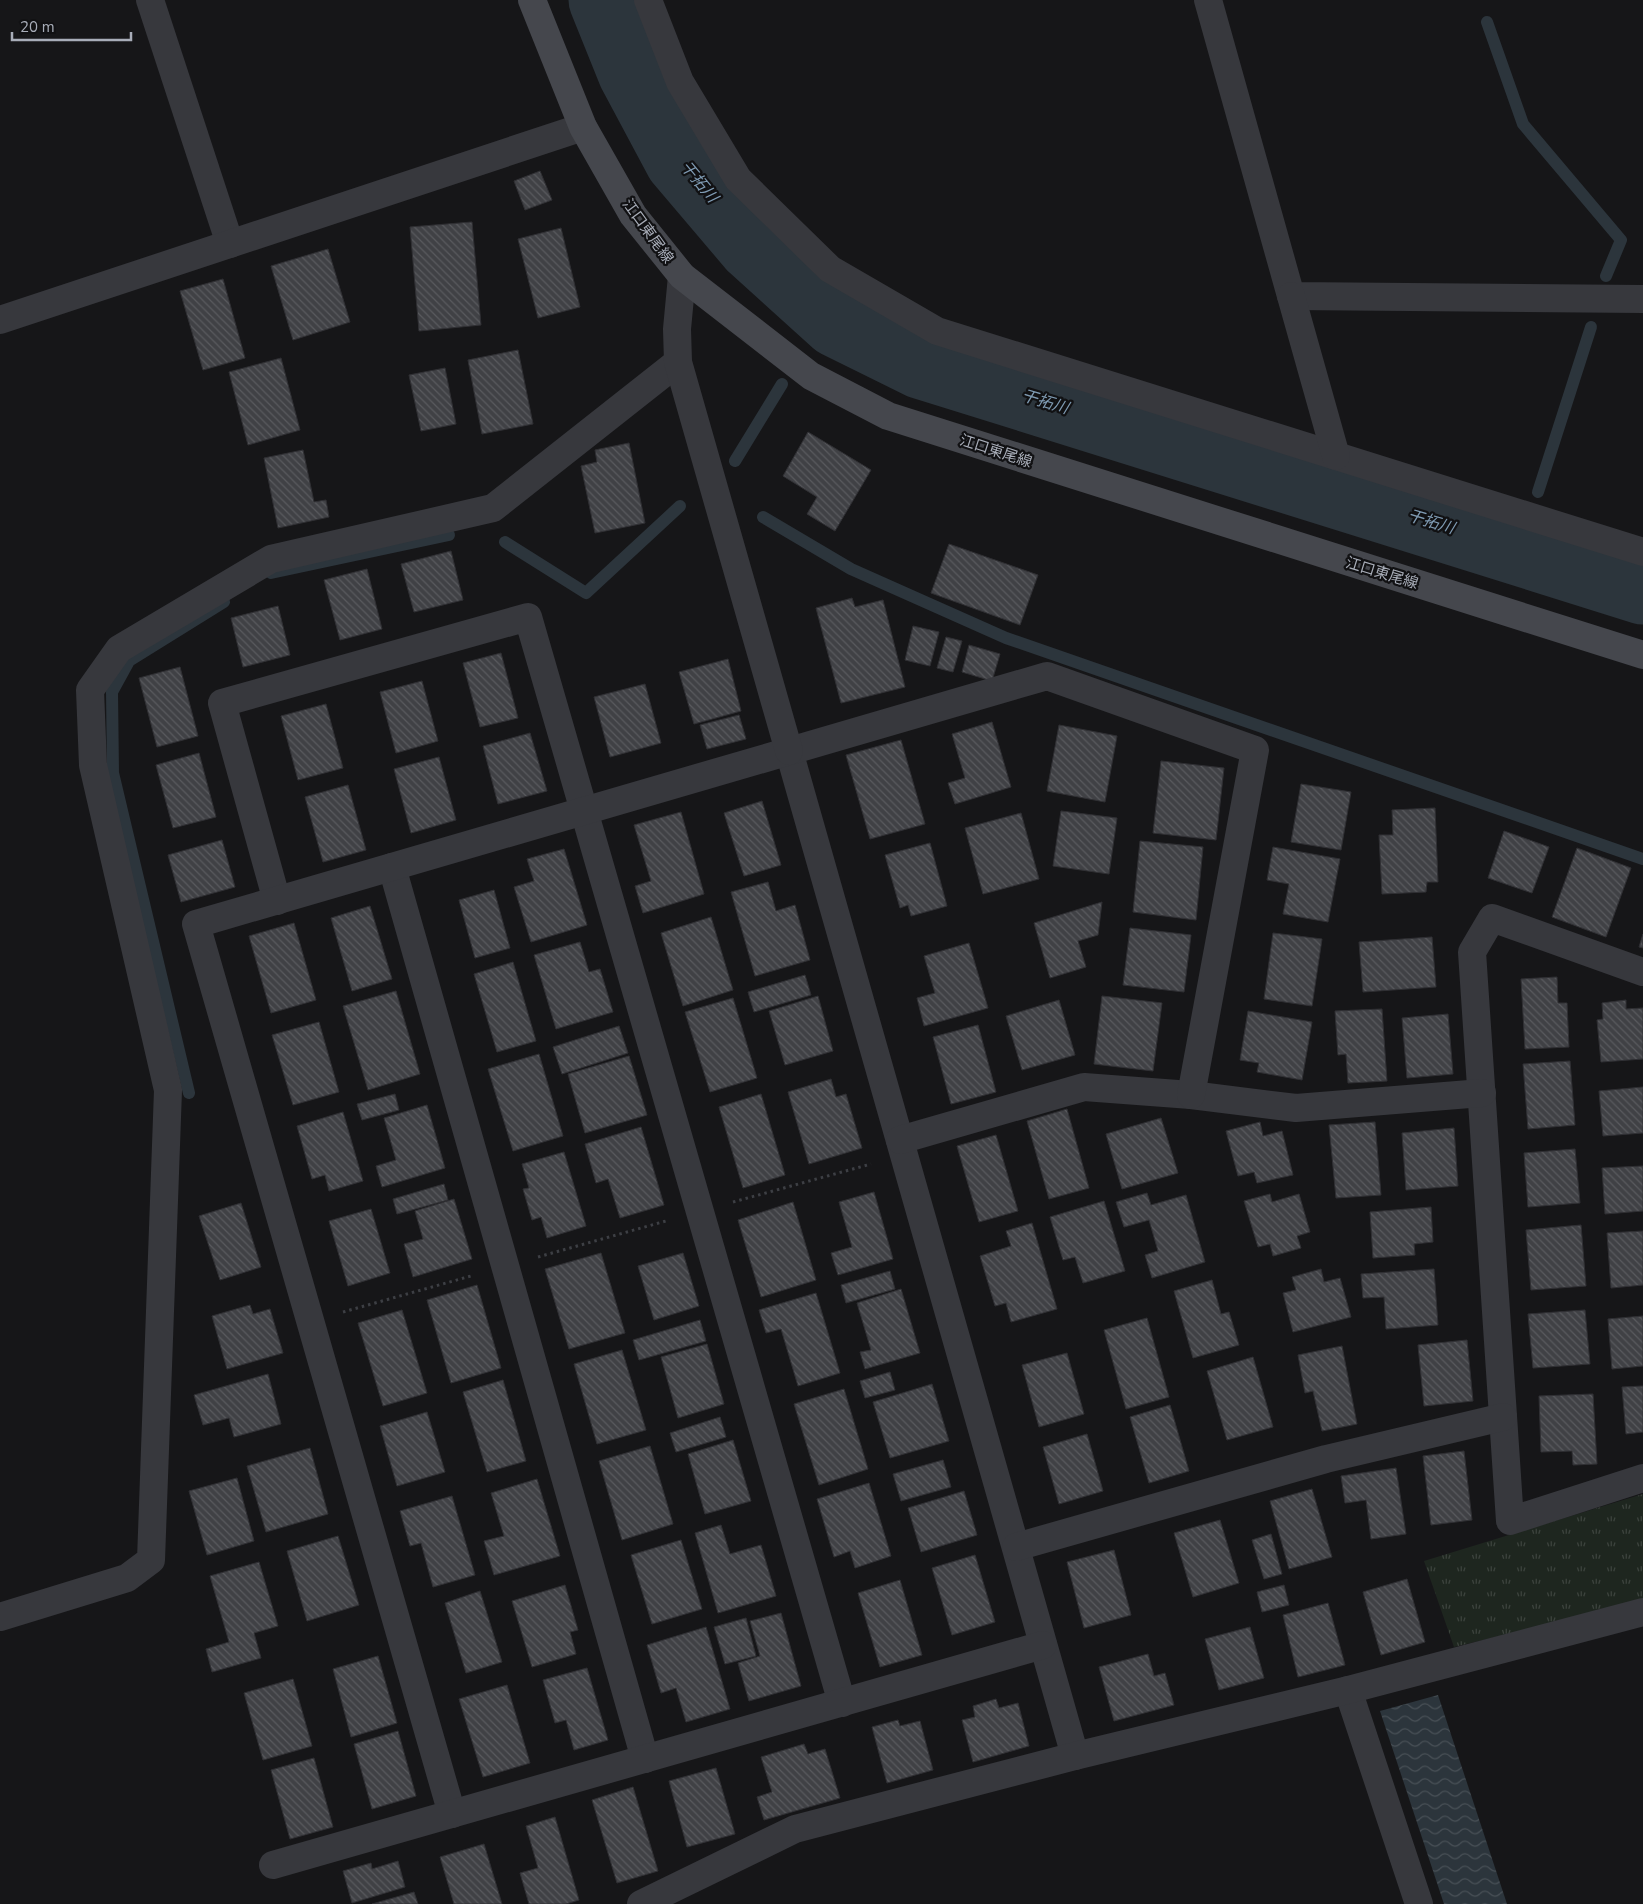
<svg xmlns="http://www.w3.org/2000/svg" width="1643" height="1904" font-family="'Nunito Sans','Noto Sans JP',sans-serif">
  <defs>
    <pattern id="park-tufts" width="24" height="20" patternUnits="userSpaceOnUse" patternTransform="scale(1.25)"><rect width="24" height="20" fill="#1e261f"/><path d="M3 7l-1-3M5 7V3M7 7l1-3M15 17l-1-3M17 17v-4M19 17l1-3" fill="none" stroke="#3c433d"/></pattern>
    <pattern id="water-waves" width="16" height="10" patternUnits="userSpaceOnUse" patternTransform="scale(1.25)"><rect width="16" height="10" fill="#2c353c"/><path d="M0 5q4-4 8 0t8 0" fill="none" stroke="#485056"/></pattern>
    <pattern id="building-back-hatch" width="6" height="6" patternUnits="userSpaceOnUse" patternTransform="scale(1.25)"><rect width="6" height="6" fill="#404145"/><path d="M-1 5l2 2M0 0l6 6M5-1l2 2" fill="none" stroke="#595a5e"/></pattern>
  </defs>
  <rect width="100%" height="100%" fill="#161618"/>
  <polygon fill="url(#park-tufts)" points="1643,1494 1643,1602 1454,1647 1424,1561"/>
  <polygon fill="url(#water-waves)" points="1438,1695 1507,1904 1444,1904 1380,1711"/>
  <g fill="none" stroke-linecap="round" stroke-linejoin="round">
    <g stroke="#2c353c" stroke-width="12">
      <polyline points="1487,22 1523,124 1621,240 1606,276"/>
      <polyline points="735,461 782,384"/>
      <polyline points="1538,492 1591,327"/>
      <polyline points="763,517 851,569 1006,638 1643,859"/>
      <polyline points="505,542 586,593 680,506"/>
      <polyline points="271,573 449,535"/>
      <polyline points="189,1093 113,773 112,692 129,661 224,602"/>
    </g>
    <polyline stroke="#2c353c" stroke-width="71" points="604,0 633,72 680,160 753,246 837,322 920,363 1643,589"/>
  </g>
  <g fill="url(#building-back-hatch)" stroke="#303034">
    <polygon points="540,171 552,200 525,210 514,181"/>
    <polygon points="472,222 481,325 419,331 410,227"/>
    <polygon points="561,228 580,307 538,318 518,239"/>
    <polygon points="328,249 350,322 293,340 271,266"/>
    <polygon points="223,279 245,358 203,370 180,291"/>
    <polygon points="518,350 533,424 482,434 468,360"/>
    <polygon points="281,358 300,430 248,445 229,372"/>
    <polygon points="445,368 456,424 421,431 409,375"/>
    <polygon points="808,432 871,470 835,531 807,514 817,497 783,476"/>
    <polygon points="629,443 645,523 595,533 581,466 597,462 595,450"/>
    <polygon points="303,450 314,502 326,500 329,517 278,528 264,458"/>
    <polygon points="949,544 1038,575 1020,625 931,593"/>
    <polygon points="451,551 463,600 414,612 401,564"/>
    <polygon points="367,569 382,629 340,640 324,580"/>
    <polygon points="852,598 855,607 883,600 905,687 841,703 816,608"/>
    <polygon points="278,606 290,655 243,667 231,618"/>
    <polygon points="913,626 939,632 930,666 905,660"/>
    <polygon points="946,637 962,641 953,672 937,668"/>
    <polygon points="969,645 1000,654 992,681 962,672"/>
    <polygon points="501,653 518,718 480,727 463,663"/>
    <polygon points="728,659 741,711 694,724 679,672"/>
    <polygon points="180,667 198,736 157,747 139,678"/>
    <polygon points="422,681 438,741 396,753 380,692"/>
    <polygon points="645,684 661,743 610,757 594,697"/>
    <polygon points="326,704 343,768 298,780 281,716"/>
    <polygon points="739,715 746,739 707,749 700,725"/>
    <polygon points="992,722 1011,787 955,804 948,783 965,778 952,734"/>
    <polygon points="1059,725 1117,736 1105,802 1047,791"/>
    <polygon points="530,733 547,791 498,804 483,746"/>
    <polygon points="901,740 925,824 870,839 846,755"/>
    <polygon points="199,753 216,817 173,828 156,765"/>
    <polygon points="439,757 456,820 411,833 394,769"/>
    <polygon points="1161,761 1224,768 1216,840 1153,833"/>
    <polygon points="1301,784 1351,792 1341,850 1291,842"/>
    <polygon points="348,785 366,850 323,862 305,797"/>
    <polygon points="762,801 781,865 744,876 724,813"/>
    <polygon points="1435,808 1438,882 1427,882 1426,892 1382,894 1379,835 1393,835 1392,810"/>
    <polygon points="1061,811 1117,818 1109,874 1053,866"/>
    <polygon points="681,812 704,894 643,913 635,886 651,881 634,825"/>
    <polygon points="1021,813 1039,879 983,894 965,828"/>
    <polygon points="1504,831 1549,847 1532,893 1488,878"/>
    <polygon points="222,840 235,887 181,902 168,855"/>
    <polygon points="1140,841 1203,847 1196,920 1133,912"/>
    <polygon points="930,843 947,906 911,916 908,905 900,908 885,855"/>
    <polygon points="1273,847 1340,859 1328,922 1283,914 1289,884 1267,880"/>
    <polygon points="1577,848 1631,868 1606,937 1552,917"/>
    <polygon points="564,849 587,925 531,942 514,887 534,881 527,859"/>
    <polygon points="768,882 776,911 795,905 810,960 755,976 731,892"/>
    <polygon points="494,890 510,948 475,958 459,900"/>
    <polygon points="1102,902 1098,935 1078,941 1086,967 1050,978 1034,923"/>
    <polygon points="370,906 392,979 352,991 331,918"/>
    <polygon points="711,917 733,990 683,1006 661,933"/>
    <polygon points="294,923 316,1000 271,1013 249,936"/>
    <polygon points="1130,928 1191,935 1184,992 1123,985"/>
    <polygon points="1273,933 1322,939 1312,1006 1264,999"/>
    <polygon points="1643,934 1643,948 1639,947"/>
    <polygon points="1432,937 1436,987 1363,992 1359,942"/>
    <polygon points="580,942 589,972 600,969 613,1012 556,1029 534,955"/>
    <polygon points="969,943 988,1008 924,1026 917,998 935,993 924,956"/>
    <polygon points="513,962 536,1041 497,1052 474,974"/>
    <polygon points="805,975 811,995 754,1012 748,992"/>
    <polygon points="1557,977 1558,1003 1567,1003 1569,1047 1525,1049 1521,979"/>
    <polygon points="396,991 420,1074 368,1090 343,1006"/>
    <polygon points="818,996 833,1051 785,1065 769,1011"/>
    <polygon points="1102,996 1162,1003 1153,1071 1094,1064"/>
    <polygon points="733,998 757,1078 710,1092 685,1012"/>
    <polygon points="1059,1000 1075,1055 1022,1070 1006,1016"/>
    <polygon points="1626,1000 1626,1009 1643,1008 1643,1059 1601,1062 1597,1020 1603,1019 1602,1003"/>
    <polygon points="1382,1009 1387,1081 1348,1083 1346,1054 1338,1055 1335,1011"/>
    <polygon points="1248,1011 1312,1022 1302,1080 1257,1072 1259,1063 1240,1060"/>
    <polygon points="1448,1014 1453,1074 1407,1078 1402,1018"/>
    <polygon points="319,1022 339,1092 293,1105 272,1035"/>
    <polygon points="978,1025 996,1092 951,1104 933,1037"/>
    <polygon points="619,1026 628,1053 562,1074 553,1047"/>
    <polygon points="539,1054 563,1136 513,1151 488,1069"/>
    <polygon points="629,1056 647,1115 585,1133 568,1074"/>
    <polygon points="1570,1061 1575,1125 1528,1129 1523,1064"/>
    <polygon points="831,1079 836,1097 846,1094 862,1148 809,1164 788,1092"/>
    <polygon points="1643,1087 1643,1133 1603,1136 1599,1091"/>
    <polygon points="395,1094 399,1110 362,1120 357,1104"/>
    <polygon points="761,1094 785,1175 743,1188 719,1107"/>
    <polygon points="427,1105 445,1168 382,1187 376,1166 396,1160 384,1118"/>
    <polygon points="1067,1109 1089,1188 1049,1199 1027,1121"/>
    <polygon points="343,1112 363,1181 329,1191 325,1175 312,1179 297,1126"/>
    <polygon points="1161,1118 1178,1173 1122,1189 1106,1134"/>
    <polygon points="1260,1122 1263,1136 1282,1131 1293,1175 1257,1183 1254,1172 1238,1176 1226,1131"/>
    <polygon points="1375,1122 1381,1195 1336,1198 1329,1125"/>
    <polygon points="641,1127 664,1205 620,1218 608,1179 596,1183 585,1144"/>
    <polygon points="1454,1128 1458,1186 1406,1190 1402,1133"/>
    <polygon points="996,1135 1018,1211 979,1222 957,1146"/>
    <polygon points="1575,1149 1580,1203 1528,1207 1524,1153"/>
    <polygon points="564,1152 586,1226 547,1238 541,1217 532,1220 523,1189 529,1188 522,1164"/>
    <polygon points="1643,1166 1643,1211 1605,1214 1602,1168"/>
    <polygon points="444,1184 448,1200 397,1214 393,1199"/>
    <polygon points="874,1192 893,1259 838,1275 831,1253 852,1247 839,1202"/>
    <polygon points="1147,1193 1151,1205 1186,1195 1205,1262 1152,1278 1145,1255 1158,1251 1149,1220 1124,1227 1116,1202"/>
    <polygon points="1270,1194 1272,1202 1299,1194 1310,1232 1297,1236 1301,1248 1273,1256 1270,1244 1258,1247 1244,1201"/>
    <polygon points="454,1199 472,1259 413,1277 404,1244 423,1239 415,1211"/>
    <polygon points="1104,1201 1125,1271 1083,1283 1075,1257 1063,1260 1050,1217"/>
    <polygon points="793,1202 816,1280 761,1297 738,1220"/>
    <polygon points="241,1203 261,1267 220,1280 199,1216"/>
    <polygon points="1431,1207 1433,1242 1414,1244 1415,1255 1373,1258 1370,1212"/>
    <polygon points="371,1209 390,1273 348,1286 329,1221"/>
    <polygon points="1032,1223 1057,1309 1011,1322 1006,1303 995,1306 980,1256 1011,1246 1006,1231"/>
    <polygon points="1581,1225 1586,1286 1531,1290 1526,1230"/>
    <polygon points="1643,1231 1643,1285 1611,1288 1607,1233"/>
    <polygon points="601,1253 625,1333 569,1349 545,1269"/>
    <polygon points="683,1253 699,1306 654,1320 638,1266"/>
    <polygon points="1321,1269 1324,1282 1340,1278 1351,1317 1293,1332 1283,1293 1296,1290 1292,1277"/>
    <polygon points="1434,1269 1438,1325 1386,1329 1384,1297 1363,1298 1361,1274"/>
    <polygon points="890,1271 895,1289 846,1303 841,1285"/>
    <polygon points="1212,1280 1221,1314 1229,1312 1239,1345 1193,1358 1174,1291"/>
    <polygon points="477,1285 501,1368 451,1383 427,1300"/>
    <polygon points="901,1289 920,1353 865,1369 860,1352 871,1350 857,1303"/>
    <polygon points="816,1293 840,1373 798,1386 781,1329 766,1333 759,1310"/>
    <polygon points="250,1305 253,1314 270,1309 283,1353 227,1369 212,1316"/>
    <polygon points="402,1310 427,1393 383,1406 358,1323"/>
    <polygon points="1585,1310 1590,1364 1533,1368 1528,1314"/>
    <polygon points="1643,1316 1643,1366 1612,1369 1608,1319"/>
    <polygon points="1147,1318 1169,1397 1126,1409 1104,1330"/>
    <polygon points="700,1320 706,1341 639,1360 633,1340"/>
    <polygon points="1467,1340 1473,1401 1424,1406 1418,1345"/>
    <polygon points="707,1344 724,1404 678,1418 661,1357"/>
    <polygon points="1342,1346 1357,1424 1322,1431 1313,1391 1305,1393 1298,1355"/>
    <polygon points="622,1350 646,1430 597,1444 574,1364"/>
    <polygon points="1067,1353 1084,1414 1039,1427 1022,1365"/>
    <polygon points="1253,1357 1273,1427 1227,1440 1207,1371"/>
    <polygon points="890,1372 895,1390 865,1398 860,1381"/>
    <polygon points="268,1374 281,1424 234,1437 229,1418 203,1425 194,1395"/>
    <polygon points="503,1380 526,1461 487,1472 463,1392"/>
    <polygon points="932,1384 949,1441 890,1458 873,1402"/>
    <polygon points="1643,1386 1643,1432 1626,1434 1622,1387"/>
    <polygon points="844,1389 868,1469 819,1485 794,1404"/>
    <polygon points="1593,1394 1597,1464 1573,1465 1572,1451 1541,1452 1539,1396"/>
    <polygon points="1170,1405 1189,1471 1149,1483 1130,1417"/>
    <polygon points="427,1412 445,1472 397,1486 380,1426"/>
    <polygon points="720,1417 726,1437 676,1452 670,1433"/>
    <polygon points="1087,1434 1103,1491 1059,1504 1043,1447"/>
    <polygon points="733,1440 751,1501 705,1514 688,1454"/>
    <polygon points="650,1446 673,1524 622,1540 599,1461"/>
    <polygon points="310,1448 328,1514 266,1532 247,1466"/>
    <polygon points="1464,1451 1472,1520 1431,1525 1423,1456"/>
    <polygon points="943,1460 951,1487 901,1501 893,1474"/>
    <polygon points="1396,1468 1406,1534 1371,1539 1366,1500 1345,1503 1341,1476"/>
    <polygon points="237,1478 254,1541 207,1555 189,1491"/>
    <polygon points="537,1479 560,1556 494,1575 484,1541 504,1536 491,1493"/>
    <polygon points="869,1483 891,1556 855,1568 850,1551 834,1557 817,1499"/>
    <polygon points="1312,1489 1332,1557 1289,1569 1270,1501"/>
    <polygon points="964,1491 977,1535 921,1552 908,1508"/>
    <polygon points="452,1496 475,1575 433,1587 421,1543 410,1546 400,1511"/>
    <polygon points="1220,1520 1239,1583 1193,1597 1174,1533"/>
    <polygon points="721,1525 730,1554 761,1545 776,1596 718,1613 695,1533"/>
    <polygon points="1271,1534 1282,1574 1264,1579 1252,1540"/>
    <polygon points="338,1536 359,1605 307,1621 287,1551"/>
    <polygon points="681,1540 702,1609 652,1624 631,1555"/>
    <polygon points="1114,1550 1131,1615 1084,1628 1067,1562"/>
    <polygon points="975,1555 995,1622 952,1635 932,1568"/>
    <polygon points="259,1562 278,1626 254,1633 261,1658 212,1672 206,1649 229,1642 210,1576"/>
    <polygon points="1407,1579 1425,1642 1381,1655 1363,1592"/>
    <polygon points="900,1580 922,1655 880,1667 858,1593"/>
    <polygon points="565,1585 578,1630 570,1632 576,1654 532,1667 512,1601"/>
    <polygon points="1284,1585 1289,1605 1262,1612 1257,1592"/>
    <polygon points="480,1591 502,1662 466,1673 445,1603"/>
    <polygon points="1328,1603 1345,1665 1298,1677 1283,1615"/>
    <polygon points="781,1613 801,1686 749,1701 738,1663 760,1656 750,1621"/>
    <polygon points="746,1618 756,1656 725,1664 714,1627"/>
    <polygon points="706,1627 730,1709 686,1722 676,1688 661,1693 647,1645"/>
    <polygon points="1250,1627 1264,1678 1219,1690 1205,1639"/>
    <polygon points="1148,1654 1154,1676 1165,1673 1174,1705 1114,1721 1099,1667"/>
    <polygon points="378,1656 397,1723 351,1737 333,1669"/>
    <polygon points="587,1668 608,1740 574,1750 566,1720 555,1723 543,1680"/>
    <polygon points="293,1679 312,1746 263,1760 244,1693"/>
    <polygon points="507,1685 530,1763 483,1777 459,1699"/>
    <polygon points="996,1699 999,1708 1018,1703 1029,1746 973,1762 962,1720 975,1717 973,1706"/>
    <polygon points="898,1720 900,1726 920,1721 933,1770 887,1783 872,1727"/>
    <polygon points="398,1731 416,1796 372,1809 354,1744"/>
    <polygon points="804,1744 808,1754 825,1749 840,1798 764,1820 757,1797 772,1792 761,1757"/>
    <polygon points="314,1758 333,1827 290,1839 271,1770"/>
    <polygon points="716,1768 735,1834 687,1847 669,1781"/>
    <polygon points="633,1787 658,1871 617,1883 592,1800"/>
    <polygon points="555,1817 579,1900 566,1904 529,1904 520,1873 538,1868 526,1826"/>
    <polygon points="484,1844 502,1904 454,1904 440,1857"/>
    <polygon points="398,1861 405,1887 352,1903 343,1871 371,1863 372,1869"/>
    <polygon points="414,1892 418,1904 372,1904"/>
  </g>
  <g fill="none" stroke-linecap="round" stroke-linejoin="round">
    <g stroke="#3d3f44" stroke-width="3" stroke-dasharray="2.5 4" stroke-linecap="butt">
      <polyline points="733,1202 871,1164"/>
      <polyline points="538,1257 666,1221"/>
      <polyline points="343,1312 471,1276"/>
    </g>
    <g stroke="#37383d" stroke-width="28">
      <polyline points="150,0 230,244"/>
      <polyline points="648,0 680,82 738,179 830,269 937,331 1643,552"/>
      <polyline points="1208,0 1291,296 1643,299"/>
      <polyline points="1291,296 1336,456"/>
      <polyline points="0,320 583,127"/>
      <polyline points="789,751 1075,1756"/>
      <polyline points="392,867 645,1759"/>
      <polyline points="277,901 222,703 528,617 842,1703"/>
      <polyline points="1643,972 1492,918 1472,952 1510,1521 1643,1478"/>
      <polyline points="900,1140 1084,1087 1191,1095 1296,1108 1482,1093"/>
      <polyline points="1016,1547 1326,1459 1503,1417"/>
      <polyline points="0,1617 127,1578 151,1560 168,1090 93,765 90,690 119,649 271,559 493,508 678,362"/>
      <polyline points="1348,1690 1419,1904"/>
      <polyline points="452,1814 196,924 1047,676 1255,750 1191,1095"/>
      <polyline points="273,1865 1043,1645"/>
      <polyline points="641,1904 795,1829 1075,1756 1348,1690 1643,1612"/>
    </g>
    <polyline stroke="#37383d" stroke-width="28" points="682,276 677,329 678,362 789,751"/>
    <polyline stroke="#45474d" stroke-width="28" points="532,0 583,127 633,215 682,276 811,376 888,416 1643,655"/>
  </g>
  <g text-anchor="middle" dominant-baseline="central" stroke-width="4.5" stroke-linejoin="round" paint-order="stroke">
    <g font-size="15" fill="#a8adb8" stroke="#111113">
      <text transform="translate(648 231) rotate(54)">江口東尾線</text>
      <text transform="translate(996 451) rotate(18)">江口東尾線</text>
      <text transform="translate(1382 573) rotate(17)">江口東尾線</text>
    </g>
    <g font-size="16" font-style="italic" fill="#7f9bb3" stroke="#111113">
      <text transform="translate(699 182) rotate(50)">干拓川</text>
      <text transform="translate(1045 402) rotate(17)">干拓川</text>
      <text transform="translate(1431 522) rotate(17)">干拓川</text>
    </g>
  </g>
  <path d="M12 32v8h119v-8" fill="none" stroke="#a8adb8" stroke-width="2.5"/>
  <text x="20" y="32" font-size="15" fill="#a8adb8" stroke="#111113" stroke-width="4" paint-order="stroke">20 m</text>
</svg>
